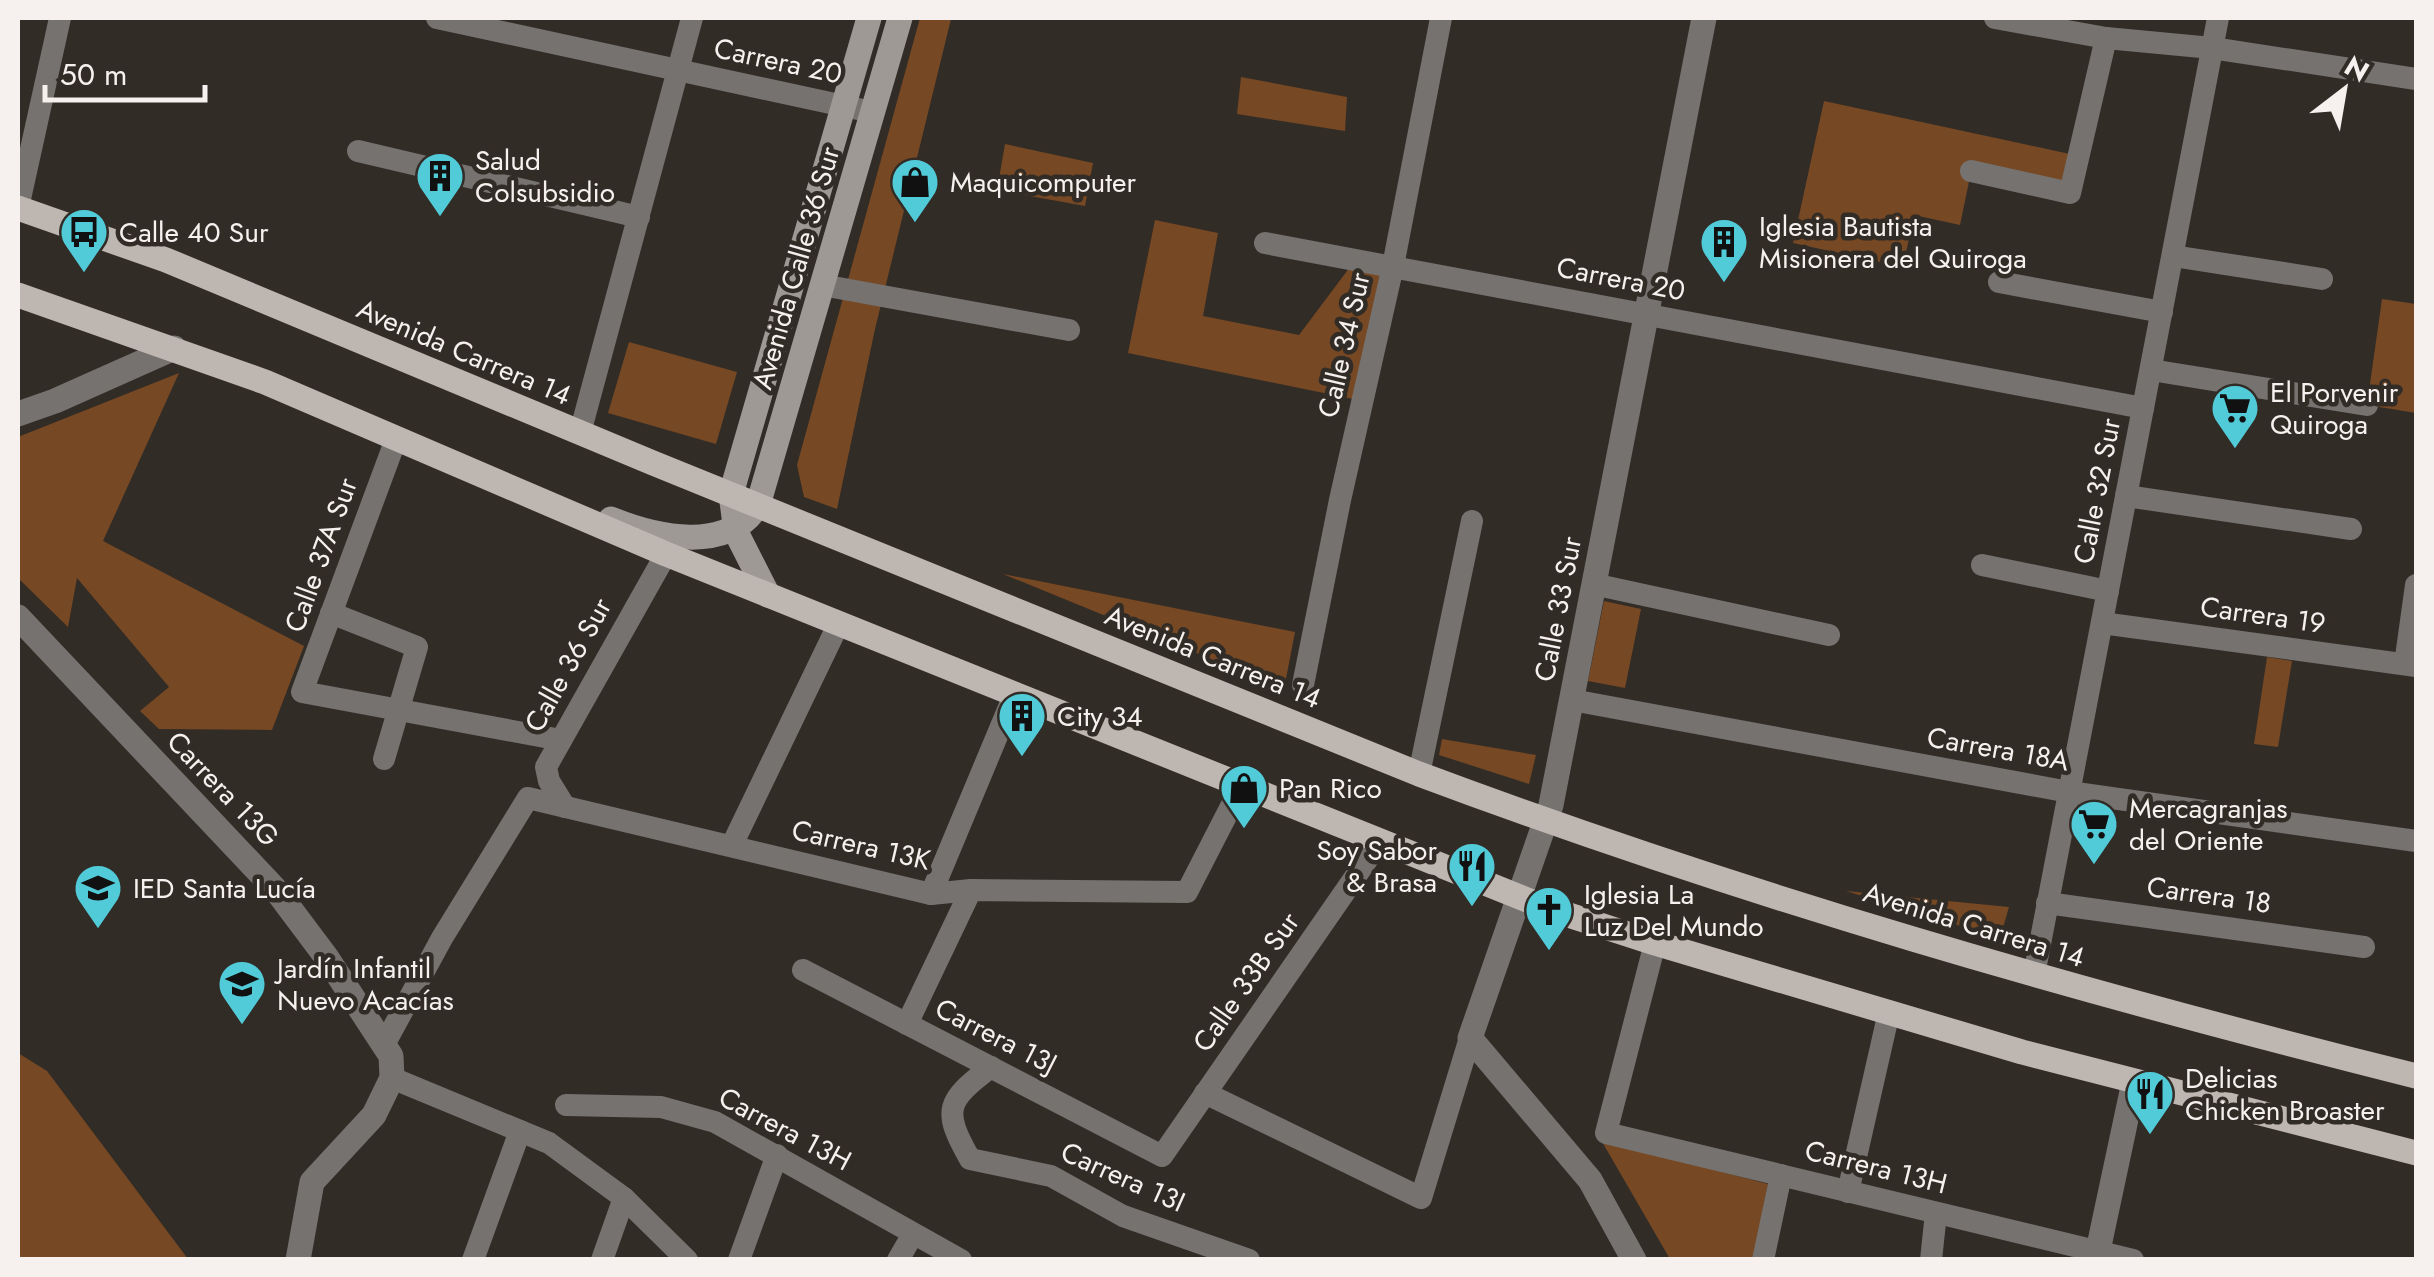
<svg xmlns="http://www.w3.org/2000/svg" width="2434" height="1277" font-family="Jost,sans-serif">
  <rect width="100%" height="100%" fill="#322c27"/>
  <g fill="#764823">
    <polygon points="920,18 964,18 963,20 951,19 875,329 837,509 804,497 797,465"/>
    <polygon points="1241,77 1347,97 1345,131 1237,114"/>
    <polygon points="1824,101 2079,156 2070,193 1971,172 1960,225 1914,215 1903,267 1793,243"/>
    <polygon points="1005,144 1093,163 1085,206 997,190"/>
    <polygon points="1155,220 1218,233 1203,316 1299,335 1350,267 1384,275 1358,400 1128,353"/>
    <polygon points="2382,299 2416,304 2416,413 2367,405"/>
    <polygon points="629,342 737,372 716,444 608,413"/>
    <polygon points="179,373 103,541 304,646 272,730 159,729 140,711 169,687 77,578 68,627 18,578 18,437"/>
    <polygon points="1003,574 1295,632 1284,689"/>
    <polygon points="1604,601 1641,609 1625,688 1588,681"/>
    <polygon points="2267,657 2292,661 2278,747 2254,744"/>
    <polygon points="1442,739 1536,755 1529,784 1439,755"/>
    <polygon points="1846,891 2009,907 2000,938"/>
    <polygon points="18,1053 47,1071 188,1259 18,1259"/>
    <polygon points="1601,1140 1768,1184 1753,1259 1670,1259"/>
  </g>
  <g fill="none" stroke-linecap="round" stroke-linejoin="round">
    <g stroke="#75726f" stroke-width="22">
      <polyline points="437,18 872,112"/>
      <polyline points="1995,18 2106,38 2212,48 2416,79"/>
      <polyline points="358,151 639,217"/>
      <polyline points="1971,171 2070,193 2106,38"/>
      <polyline points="18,208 60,18"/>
      <polyline points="1265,243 2143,408"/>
      <polyline points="2173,256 2322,279"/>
      <polyline points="1999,282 2162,312"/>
      <polyline points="822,285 1069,330"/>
      <polyline points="2151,370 2367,405"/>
      <polyline points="580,433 692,18"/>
      <polyline points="396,439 302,692 561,740"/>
      <polyline points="2126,496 2351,529"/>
      <polyline points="1982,565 2108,591"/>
      <polyline points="1593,584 1829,635"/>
      <polyline points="331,613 417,647 384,759"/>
      <polyline points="2102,623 2416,666"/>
      <polyline points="2405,664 2416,585"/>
      <polyline points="1303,685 1340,500 1393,266 1441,18"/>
      <polyline points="1572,700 2069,792 2416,841"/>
      <polyline points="1419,774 1472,521"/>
      <polyline points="565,807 549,781 546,767 666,554"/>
      <polyline points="732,845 839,623"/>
      <polyline points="931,894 1015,693"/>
      <polyline points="2047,903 2364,947"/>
      <polyline points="1655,943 1606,1133 2133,1260"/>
      <polyline points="803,970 1162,1156 1380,841"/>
      <polyline points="2034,975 2218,18"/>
      <polyline points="907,1024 971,890"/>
      <polyline points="385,1043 442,938 528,798 931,894 971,890 1187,892 1242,785"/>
      <path d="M991 1067C946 1101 942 1110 970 1159L1051 1176 1123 1216 1249 1260"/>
      <polyline points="392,1078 549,1143 624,1198 687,1260"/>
      <polyline points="1205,1093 1421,1198 1470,1038"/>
      <polyline points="566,1105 661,1107 715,1122 961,1260"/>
      <polyline points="1848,1192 1889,1012"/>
      <polyline points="473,1260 520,1131"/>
      <polyline points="602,1260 624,1198"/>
      <polyline points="739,1260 777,1155"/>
      <polyline points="898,1260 913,1234"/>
      <polyline points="1763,1260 1781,1175"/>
      <polyline points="1931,1260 1936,1213"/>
    </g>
    <g stroke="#75726f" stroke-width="25">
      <polyline points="18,414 55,401 174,348"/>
      <polyline points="18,617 276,890 327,958 391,1056 392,1078 374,1115 312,1182 298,1260"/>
      <polyline points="1634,1260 1590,1180 1470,1038 1551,805 1704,18"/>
      <polyline points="2096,1260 2134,1082"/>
    </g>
    <g stroke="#9e9995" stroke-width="25">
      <path d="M611 519C655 537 728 554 758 505L900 18"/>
      <polyline points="768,595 736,532 731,494 869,18"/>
    </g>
    <g stroke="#beb6b1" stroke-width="25">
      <path d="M18 208 166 260 653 463 1419 774C1745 896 2080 992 2416 1076"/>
      <polyline points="18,295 265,382 666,554 1547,908 1655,943 2022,1052 2416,1153"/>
    </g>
  </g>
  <defs>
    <g id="building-pin" transform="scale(2.5)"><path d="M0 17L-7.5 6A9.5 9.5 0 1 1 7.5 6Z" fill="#52cbd9" stroke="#322c27"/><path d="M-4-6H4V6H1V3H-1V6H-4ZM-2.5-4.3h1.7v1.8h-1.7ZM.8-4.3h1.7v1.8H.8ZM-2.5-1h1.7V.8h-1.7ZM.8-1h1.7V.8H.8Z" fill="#111"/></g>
    <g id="shop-pin" transform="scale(2.5)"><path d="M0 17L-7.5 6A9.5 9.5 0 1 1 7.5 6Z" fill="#52cbd9" stroke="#322c27"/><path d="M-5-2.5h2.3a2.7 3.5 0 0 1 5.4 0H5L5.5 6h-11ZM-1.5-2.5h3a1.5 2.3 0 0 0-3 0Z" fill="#111"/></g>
    <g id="bus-pin" transform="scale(2.5)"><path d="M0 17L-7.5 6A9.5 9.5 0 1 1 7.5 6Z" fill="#52cbd9" stroke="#322c27"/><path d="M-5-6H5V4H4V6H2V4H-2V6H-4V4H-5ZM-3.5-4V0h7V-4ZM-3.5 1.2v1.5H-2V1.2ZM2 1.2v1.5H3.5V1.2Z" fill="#111"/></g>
    <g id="supermarket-pin" transform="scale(2.5)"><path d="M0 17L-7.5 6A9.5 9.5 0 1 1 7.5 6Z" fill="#52cbd9" stroke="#322c27"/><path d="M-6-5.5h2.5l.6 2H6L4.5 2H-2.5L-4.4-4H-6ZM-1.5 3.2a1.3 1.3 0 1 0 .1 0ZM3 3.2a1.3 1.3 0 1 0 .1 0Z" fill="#111"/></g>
    <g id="restaurant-pin" transform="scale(2.5)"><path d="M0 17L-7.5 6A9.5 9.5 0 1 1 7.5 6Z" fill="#52cbd9" stroke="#322c27"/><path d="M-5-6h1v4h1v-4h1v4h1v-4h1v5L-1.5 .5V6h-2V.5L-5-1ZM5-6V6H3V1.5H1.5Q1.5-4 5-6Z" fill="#111"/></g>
    <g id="school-pin" transform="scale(2.5)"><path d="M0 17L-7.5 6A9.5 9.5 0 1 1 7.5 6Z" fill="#52cbd9" stroke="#322c27"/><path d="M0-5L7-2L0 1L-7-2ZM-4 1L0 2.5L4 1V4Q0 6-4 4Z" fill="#111"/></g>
    <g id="church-pin" transform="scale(2.5)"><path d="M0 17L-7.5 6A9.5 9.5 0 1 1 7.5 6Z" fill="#52cbd9" stroke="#322c27"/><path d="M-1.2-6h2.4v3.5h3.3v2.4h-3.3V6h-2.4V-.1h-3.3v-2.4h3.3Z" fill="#111"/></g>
  </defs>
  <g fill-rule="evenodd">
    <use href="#building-pin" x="440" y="176"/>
    <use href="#shop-pin" x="915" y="182"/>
    <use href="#bus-pin" x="84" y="232"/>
    <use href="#building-pin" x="1724" y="242"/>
    <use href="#supermarket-pin" x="2235" y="408"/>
    <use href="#building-pin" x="1022" y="716"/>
    <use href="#shop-pin" x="1244" y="788"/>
    <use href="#supermarket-pin" x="2094" y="824"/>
    <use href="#restaurant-pin" x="1472" y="866"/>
    <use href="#school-pin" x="98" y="888"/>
    <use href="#church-pin" x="1549" y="910"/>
    <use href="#school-pin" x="242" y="984"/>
    <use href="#restaurant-pin" x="2150" y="1094"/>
  </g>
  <g text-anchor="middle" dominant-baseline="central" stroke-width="9" stroke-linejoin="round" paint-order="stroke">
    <g font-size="28" fill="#f6f1ee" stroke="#322c27">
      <text transform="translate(778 61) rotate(12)">Carrera 20</text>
      <text transform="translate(796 268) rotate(-74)">Avenida Calle 36 Sur</text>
      <text transform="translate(1621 279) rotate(11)">Carrera 20</text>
      <text transform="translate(1344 345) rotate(-77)">Calle 34 Sur</text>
      <text transform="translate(464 352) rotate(23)">Avenida Carrera 14</text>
      <text transform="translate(2097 491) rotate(-79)">Calle 32 Sur</text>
      <text transform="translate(321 555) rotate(-70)">Calle 37A Sur</text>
      <text transform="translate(1558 609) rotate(-79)">Calle 33 Sur</text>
      <text transform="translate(2263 615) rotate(8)">Carrera 19</text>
      <text transform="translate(1213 657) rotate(22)">Avenida Carrera 14</text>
      <text transform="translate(568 665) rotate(-61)">Calle 36 Sur</text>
      <text transform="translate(1998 749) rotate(10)">Carrera 18A</text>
      <text transform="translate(223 789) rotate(46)">Carrera 13G</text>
      <text transform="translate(861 845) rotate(13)">Carrera 13K</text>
      <text transform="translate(2209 895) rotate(8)">Carrera 18</text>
      <text transform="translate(1974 925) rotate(17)">Avenida Carrera 14</text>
      <text transform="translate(1246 982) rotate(-55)">Calle 33B Sur</text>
      <text transform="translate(996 1036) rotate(27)">Carrera 13J</text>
      <text transform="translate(785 1129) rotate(28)">Carrera 13H</text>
      <text transform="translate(1876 1167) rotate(14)">Carrera 13H</text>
      <text transform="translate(1123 1177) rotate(24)">Carrera 13I</text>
    </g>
    <g font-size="28" fill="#f6f1ee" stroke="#322c27" text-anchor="start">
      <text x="475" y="160">Salud<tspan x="475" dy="32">Colsubsidio</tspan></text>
      <text x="950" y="182">Maquicomputer</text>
      <text x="1759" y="226">Iglesia Bautista<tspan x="1759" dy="32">Misionera del Quiroga</tspan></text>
      <text x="119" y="232">Calle 40 Sur</text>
      <text x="2270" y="392">El Porvenir<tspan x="2270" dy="32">Quiroga</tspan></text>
      <text x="1057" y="716">City 34</text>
      <text x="1279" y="788">Pan Rico</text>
      <text x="2129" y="808">Mercagranjas<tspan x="2129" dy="32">del Oriente</tspan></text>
      <text x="1437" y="850" text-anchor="end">Soy Sabor<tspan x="1437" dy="32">&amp; Brasa</tspan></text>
      <text x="133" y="888">IED Santa Lucía</text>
      <text x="1584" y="894">Iglesia La<tspan x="1584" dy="32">Luz Del Mundo</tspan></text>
      <text x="277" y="968">Jardín Infantil<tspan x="277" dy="32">Nuevo Acacías</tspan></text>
      <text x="2185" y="1078">Delicias<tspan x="2185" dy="32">Chicken Broaster</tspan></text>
    </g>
  </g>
  <rect width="2434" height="1277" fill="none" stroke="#f6f1ee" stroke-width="40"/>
  <g transform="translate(2344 90) rotate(31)" stroke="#322c27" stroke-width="8" paint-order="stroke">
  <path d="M0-8L18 38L0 25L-18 38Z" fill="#f6f1ee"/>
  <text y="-15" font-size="28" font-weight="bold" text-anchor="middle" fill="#f6f1ee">N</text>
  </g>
  <path d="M45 85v15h160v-15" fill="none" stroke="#f6f1ee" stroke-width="5"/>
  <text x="60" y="85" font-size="30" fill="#f6f1ee" stroke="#322c27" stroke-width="8" paint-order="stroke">50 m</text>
</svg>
